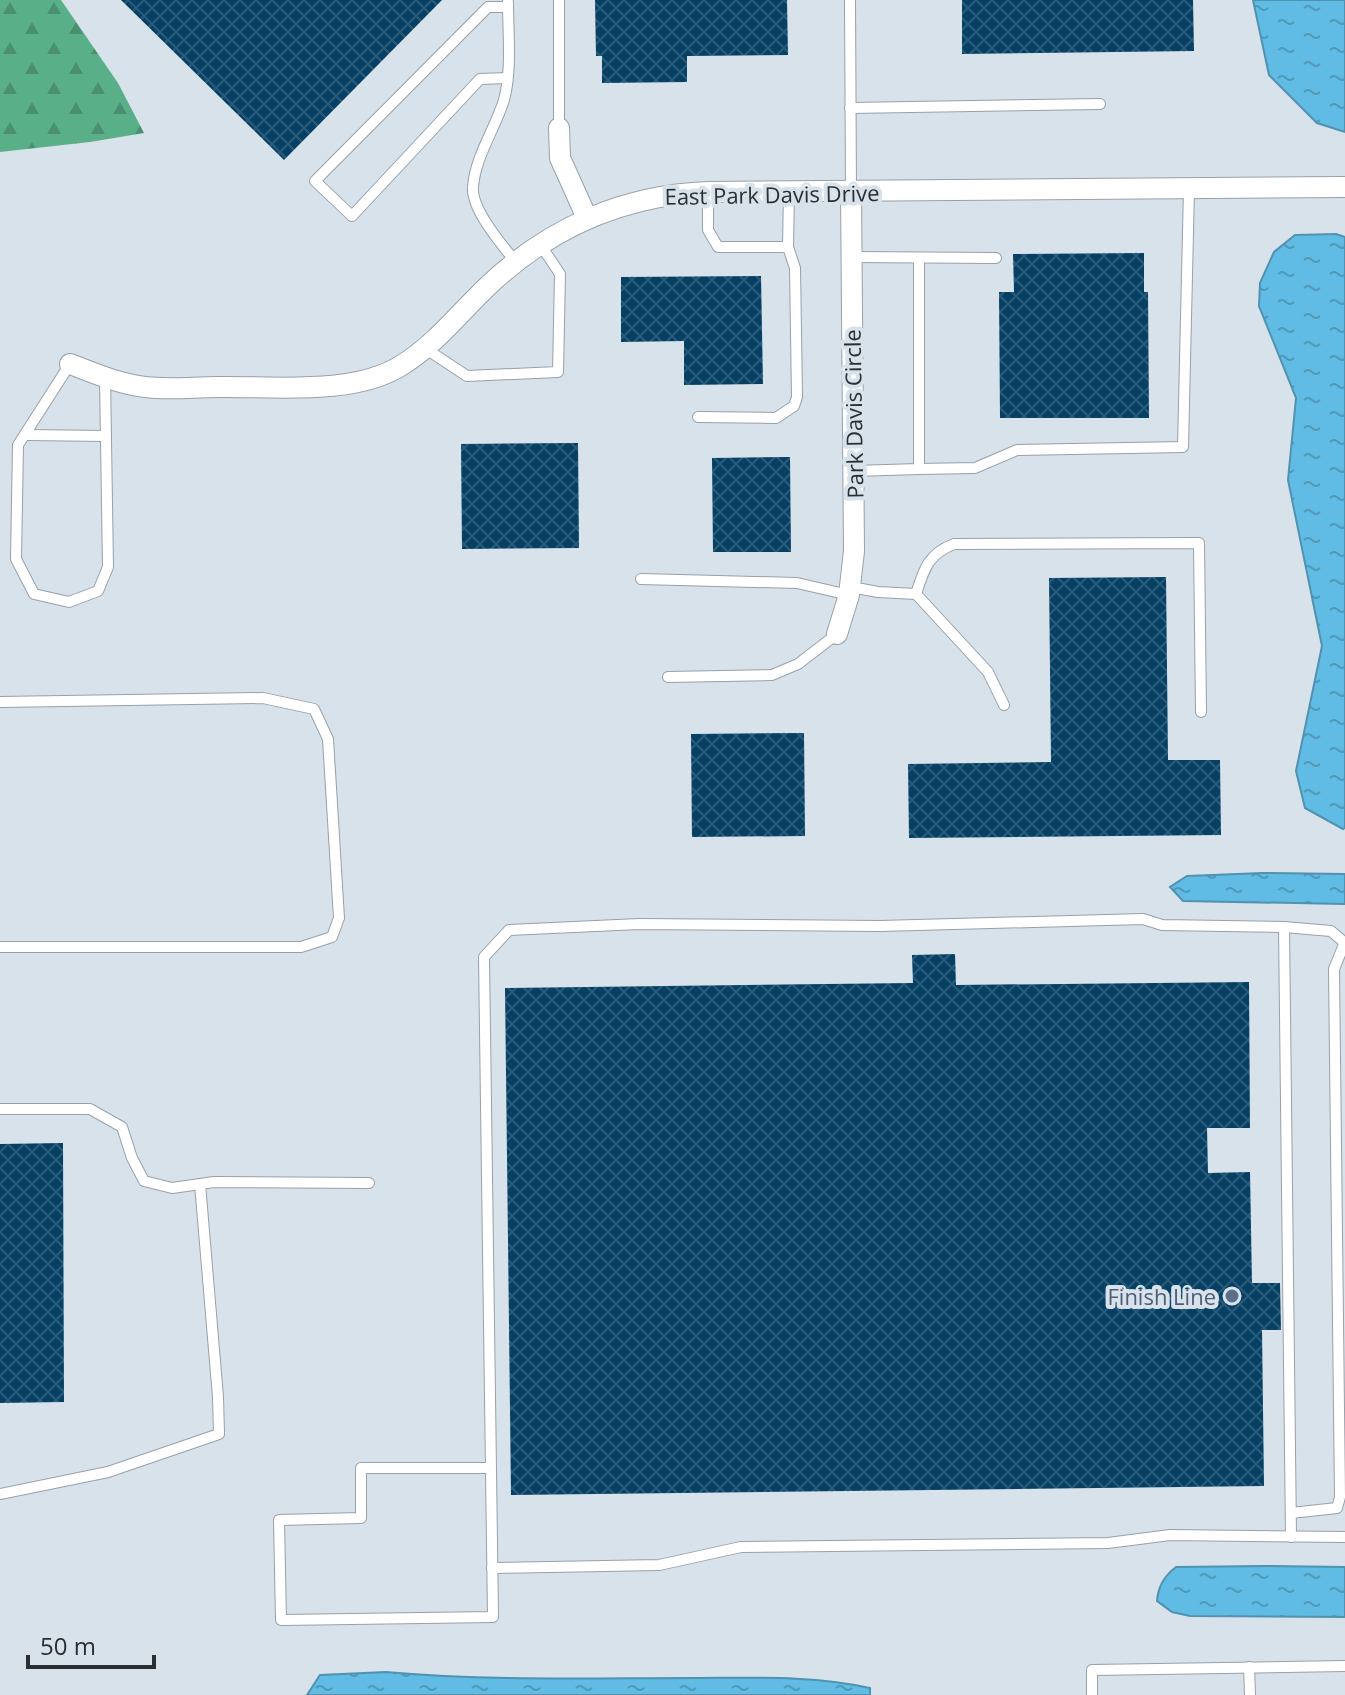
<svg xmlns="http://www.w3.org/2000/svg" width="1345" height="1695" font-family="'Open Sans',sans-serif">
  <defs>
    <pattern id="forest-firs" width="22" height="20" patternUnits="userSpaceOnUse" patternTransform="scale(2)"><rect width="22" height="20" fill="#59b088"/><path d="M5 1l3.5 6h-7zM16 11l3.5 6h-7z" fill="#4a9070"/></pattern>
    <pattern id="water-ripples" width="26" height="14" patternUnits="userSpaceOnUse" patternTransform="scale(2)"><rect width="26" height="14" fill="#60bce4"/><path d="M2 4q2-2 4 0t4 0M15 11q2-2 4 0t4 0" fill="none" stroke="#4f99b9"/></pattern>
    <pattern id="building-cross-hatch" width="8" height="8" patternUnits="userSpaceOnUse" patternTransform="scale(2)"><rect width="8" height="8" fill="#064165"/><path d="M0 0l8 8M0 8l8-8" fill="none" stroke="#2b5b78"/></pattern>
  </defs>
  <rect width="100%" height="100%" fill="#d8e2eb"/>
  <polygon fill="url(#forest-firs)" points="0,0 61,0 118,83 144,133 90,142 0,152"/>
  <g fill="url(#water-ripples)" stroke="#5092af" stroke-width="2">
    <polygon points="1253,0 1345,0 1345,132 1317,123 1269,75"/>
    <polygon points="1336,234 1345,237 1345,828 1343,829 1305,808 1296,771 1322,646 1288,480 1296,398 1259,306 1260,283 1274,252 1295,235"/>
    <polygon points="1262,873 1345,874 1345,904 1183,901 1170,887 1187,876"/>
    <path d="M1264 1566 1345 1567V1617L1190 1616 1172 1612 1157 1601C1158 1586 1164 1576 1176 1567Z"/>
    <path d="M386 1672C488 1681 590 1678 693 1678 752 1678 812 1675 870 1688V1695H307L320 1675Z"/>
  </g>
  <g fill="url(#building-cross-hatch)">
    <polygon points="121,0 442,0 284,160"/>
    <polygon points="595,0 787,0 788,55 687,56 687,82 602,83 602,56 596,56"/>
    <polygon points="962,0 1193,0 1194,51 962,54"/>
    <polygon points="1144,253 1144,292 1148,292 1149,418 1000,418 999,292 1014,292 1013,254"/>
    <polygon points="761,276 763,384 684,385 684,341 621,342 621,277"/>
    <polygon points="578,443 579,548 462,549 461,444"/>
    <polygon points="790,457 791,552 713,552 712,458"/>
    <polygon points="1166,577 1168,760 1220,760 1221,835 909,838 908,764 1051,762 1049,578"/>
    <polygon points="804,733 805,836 692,837 691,734"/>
    <polygon points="955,954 956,985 1249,982 1250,1128 1207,1128 1208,1173 1250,1172 1252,1283 1280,1283 1281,1330 1262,1330 1264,1486 511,1495 505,988 913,983 912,955"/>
    <polygon points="63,1143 64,1402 0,1403 0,1144"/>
  </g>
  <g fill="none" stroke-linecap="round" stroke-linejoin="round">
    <g stroke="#97a1aa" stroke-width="12">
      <g id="service">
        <polyline points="850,0 851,192"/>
        <path d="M508 2C508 33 512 70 504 100 495 129 475 157 473 187 471 209 502 245 515 261"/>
        <polyline points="507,78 480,79 352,216 315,181 488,7 508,7"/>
        <polyline points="850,108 1100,104"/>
        <polyline points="559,128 559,0"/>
        <polyline points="708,192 708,230 718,247 788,247 789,192"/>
        <polyline points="851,257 996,258"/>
        <polyline points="426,349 467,376 558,372 560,274 540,244"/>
        <polyline points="70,364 18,445 16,559 34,594 69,602 98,591 108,567 105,377"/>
        <polyline points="698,417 776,418 794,406 797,397 795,268 788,247"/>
        <polyline points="27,435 106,436"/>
        <polyline points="919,469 975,468 1017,450 1183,447 1189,189"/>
        <polyline points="853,471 919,469 919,258"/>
        <polyline points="641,579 797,583 849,595"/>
        <path d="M851 587 878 592 916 594C924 569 928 554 954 544L1199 543 1201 712"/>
        <polyline points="916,594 988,672 1004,705"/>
        <polyline points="668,677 772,675 798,664 837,634"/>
        <polyline points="0,702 263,698 314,709 328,739 339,918 332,937 301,947 0,947"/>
        <polyline points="1284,927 1291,1537"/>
        <polyline points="0,1109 90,1109 122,1127 132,1158 144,1181 172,1188 214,1182 369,1183"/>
        <polyline points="491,1468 361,1468 361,1518 279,1520 281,1620 493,1617 484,957 509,930 639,924 880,926 1143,919 1162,925 1284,927 1331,931 1345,943"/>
        <polyline points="0,1494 108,1472 219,1434 218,1397 200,1184"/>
        <polyline points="1291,1513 1337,1508 1340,1497 1334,969 1345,942"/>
        <polyline points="492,1568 659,1565 741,1547 1108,1543 1170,1535 1345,1537"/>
        <polyline points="1249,1667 1250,1695"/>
        <polyline points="1092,1695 1092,1670 1345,1666"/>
      </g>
    </g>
    <g stroke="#97a1aa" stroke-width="22">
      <g id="minor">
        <polyline points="559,128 560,158 587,218"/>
        <path d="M70 364C94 373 119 384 145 387 168 390 194 387 218 387 273 386 354 396 402 365 436 344 461 311 490 284 551 227 625 195 708 192L1345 187"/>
        <polyline points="837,634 849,595 854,551 851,192"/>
      </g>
    </g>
    <use href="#service" stroke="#fff" stroke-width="10"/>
    <use href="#minor" stroke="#fff" stroke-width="20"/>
  </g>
  <circle fill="#5c6f8a" stroke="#d8e2eb" stroke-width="3" cx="1232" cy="1296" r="8"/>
  <g text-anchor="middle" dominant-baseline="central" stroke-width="8" stroke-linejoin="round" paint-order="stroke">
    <g font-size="22" fill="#2b2f32" stroke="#d8e2eb">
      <text transform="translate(772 194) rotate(-1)">East Park Davis Drive</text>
      <text transform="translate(853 414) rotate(-91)">Park Davis Circle</text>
    </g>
    <g font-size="22" fill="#4e5e75" stroke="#d8e2eb" text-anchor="end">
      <text x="1216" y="1296">Finish Line</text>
    </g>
  </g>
  <path d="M28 1655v12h126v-12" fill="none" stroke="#2b2f32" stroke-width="4"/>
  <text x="40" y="1655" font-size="24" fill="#2b2f32" stroke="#d8e2eb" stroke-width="6" paint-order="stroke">50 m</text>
</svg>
